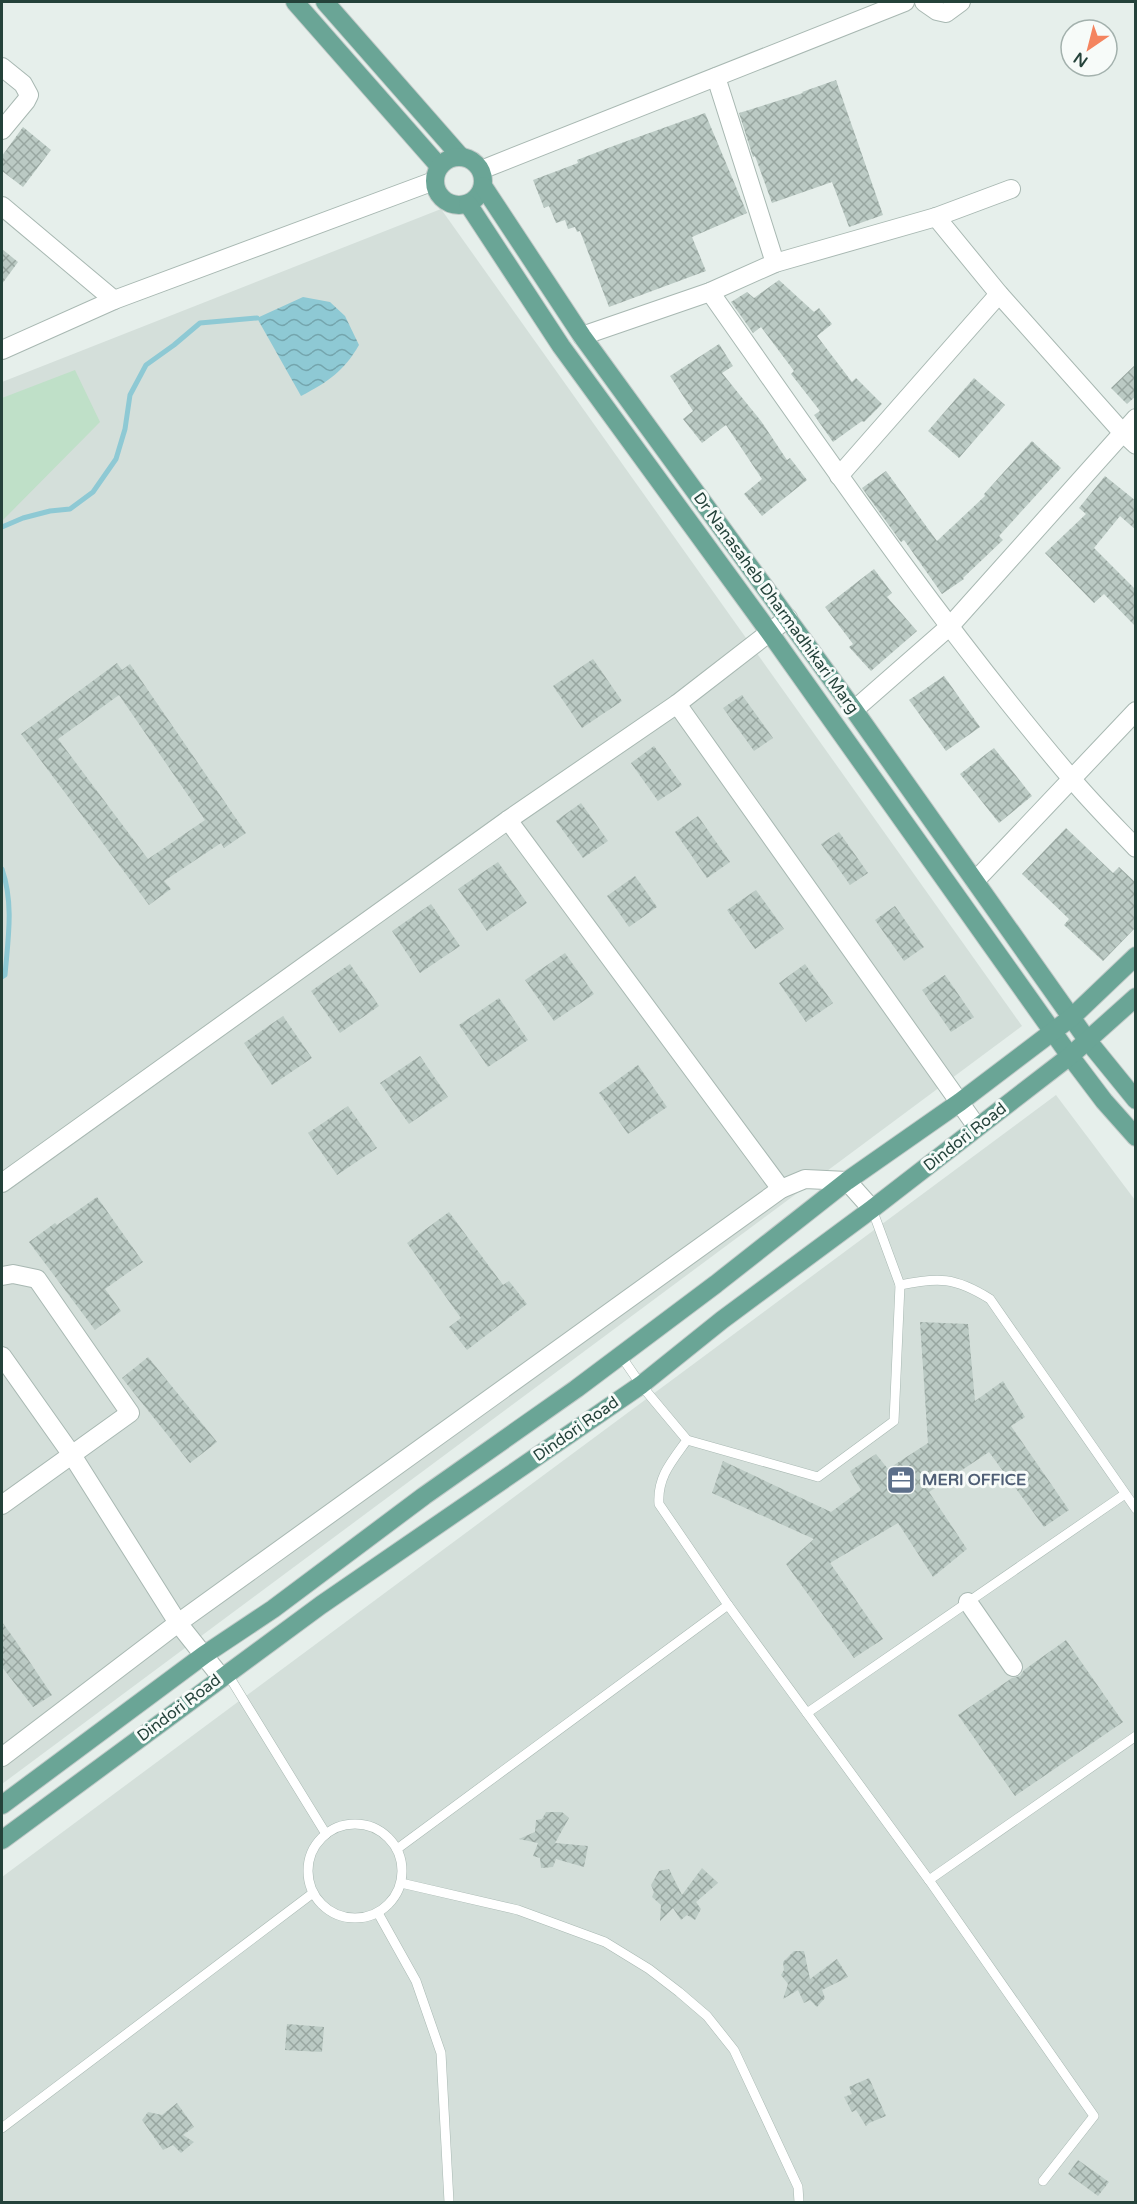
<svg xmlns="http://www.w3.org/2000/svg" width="1137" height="2204" font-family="'Varela Round',sans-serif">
  <defs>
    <pattern id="water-waves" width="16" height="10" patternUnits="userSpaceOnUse" patternTransform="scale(1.5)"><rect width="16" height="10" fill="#8ec9d4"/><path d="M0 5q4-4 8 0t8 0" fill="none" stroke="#74a5ad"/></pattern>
    <pattern id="building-cross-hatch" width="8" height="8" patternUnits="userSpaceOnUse" patternTransform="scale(1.5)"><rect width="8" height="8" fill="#bbcac4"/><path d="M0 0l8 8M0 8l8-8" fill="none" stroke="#98a6a0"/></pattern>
  </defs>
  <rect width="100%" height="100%" fill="#e6efeb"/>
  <g fill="#d4dfda">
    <polygon points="441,209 1022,1026 2,1784 2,382"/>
    <polygon points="1056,1095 1135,1200 1135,2202 2,2202 2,1877"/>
  </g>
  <polygon fill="#bfe0c8" points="75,370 100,422 2,521 2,398"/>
  <path fill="url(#water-waves)" d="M303 297 330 302 345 316 359 345C344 371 328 382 301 396L257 318Z"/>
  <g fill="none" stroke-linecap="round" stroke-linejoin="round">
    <g stroke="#8ec9d4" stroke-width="5">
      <polyline points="2,527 23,518 50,511 70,509 93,492 116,459 125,429 130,395 146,365 174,345 200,323 257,318"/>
      <path d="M2 869C14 904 8 939 5 975L2 977"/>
    </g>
  </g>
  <g fill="url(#building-cross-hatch)" fill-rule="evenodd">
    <polygon points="836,80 883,215 849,227 832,182 772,203 755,156 753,157 739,113 803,93 802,92"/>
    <polygon points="705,113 747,213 692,237 706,271 609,307 580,231 577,232 575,227 568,229 565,220 556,223 549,206 544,208 533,180 578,163 577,160 616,145"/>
    <polygon points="23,127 51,150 23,187 2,171 2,156"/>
    <polygon points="2,249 18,262 2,284"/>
    <polygon points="779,280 814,312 819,308 832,324 817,336 852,382 856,378 882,404 864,422 862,421 833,442 814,415 820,411 791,374 794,371 761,327 753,333 731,302 747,292 754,298"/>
    <polygon points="719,344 733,366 722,373 761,421 787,460 790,458 807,480 762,516 744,494 762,479 726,425 702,443 683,419 693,411 670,376"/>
    <polygon points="1136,364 1136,396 1127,404 1111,388"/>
    <polygon points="974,378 1005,405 959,458 928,431"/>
    <polygon points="1032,441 1061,468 999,536 1003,540 963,578 964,579 942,594 904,540 901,542 862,488 886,471 937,541 985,496 984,494"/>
    <polygon points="1105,476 1136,501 1136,530 1120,516 1094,548 1136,590 1136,627 1104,594 1094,603 1045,553 1086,514 1079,508"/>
    <polygon points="874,569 892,593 887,597 917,631 871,671 849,647 853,644 825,607"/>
    <polygon points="593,659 622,701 582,728 553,686"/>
    <path d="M117 663 122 670 130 664 246 833 224 848 221 843 164 881 171 889 149 905 21 734ZM119 695 205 820 148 859 58 739Z"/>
    <polygon points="944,676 980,727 946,751 909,700"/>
    <polygon points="742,695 773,738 754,751 723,708"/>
    <polygon points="654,746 682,785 658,801 631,763"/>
    <polygon points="994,748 1032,796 999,823 960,774"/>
    <polygon points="581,803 608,841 583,858 556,821"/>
    <polygon points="698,816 730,862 707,878 675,832"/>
    <polygon points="1066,828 1113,873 1119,867 1136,883 1136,927 1103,961 1064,925 1069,919 1022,874"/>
    <polygon points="839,832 868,873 850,885 821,844"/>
    <polygon points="498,862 527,903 487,931 458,889"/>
    <polygon points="635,876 657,907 629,927 607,896"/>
    <polygon points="756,890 784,929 755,949 727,910"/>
    <polygon points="431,904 460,946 420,973 392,931"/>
    <polygon points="895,906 924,947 904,961 875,920"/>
    <polygon points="565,953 594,994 554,1021 525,980"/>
    <polygon points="350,964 379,1006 340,1033 311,991"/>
    <polygon points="805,964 833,1003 806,1022 779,983"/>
    <polygon points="945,975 974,1017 951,1032 922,990"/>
    <polygon points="499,998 528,1040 488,1067 459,1025"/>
    <polygon points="283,1016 312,1058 272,1085 244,1043"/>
    <polygon points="420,1056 448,1097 409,1124 380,1083"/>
    <polygon points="638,1065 667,1107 628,1134 599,1093"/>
    <polygon points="348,1106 377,1148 337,1175 308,1133"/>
    <polygon points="97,1197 143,1262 105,1289 121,1311 95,1330 29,1242 55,1223 57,1225"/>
    <polygon points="449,1212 503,1285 509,1281 527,1304 467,1350 449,1327 461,1318 407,1243"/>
    <polygon points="920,1322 968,1324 975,1401 1003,1381 1025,1417 1011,1426 1069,1510 1044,1527 989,1452 929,1492 967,1549 933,1577 898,1523 830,1563 883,1639 854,1658 786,1564 814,1539 712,1493 723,1461 831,1512 861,1490 850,1471 876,1454 888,1469 928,1443"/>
    <polygon points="148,1357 217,1442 190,1463 122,1378"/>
    <polygon points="2,1622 15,1640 52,1695 33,1707 2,1667"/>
    <polygon points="1066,1640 1123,1722 1015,1796 958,1715 1012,1678 1020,1676 1024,1670"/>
    <polygon points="546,1812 562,1812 569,1818 555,1843 588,1846 584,1867 556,1859 553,1867 541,1868 540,1858 533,1856 538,1843 519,1839 535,1832 536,1820 542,1819"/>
    <polygon points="702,1868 718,1883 696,1902 701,1909 695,1920 687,1915 681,1920 673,1908 660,1921 661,1905 652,1897 654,1892 651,1885 659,1871 669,1869 682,1895"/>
    <polygon points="794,1951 804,1951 810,1979 837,1959 848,1977 822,1990 825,1998 817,2007 810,2000 804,2003 798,1990 783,1999 788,1984 781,1975 784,1970 783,1962"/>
    <polygon points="287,2024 324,2027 322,2052 285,2050"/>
    <polygon points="869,2078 886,2116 869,2123 866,2126 856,2110 852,2112 844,2097 852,2094 849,2087"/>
    <polygon points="177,2103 194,2127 183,2135 194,2142 181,2153 173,2145 163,2150 142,2120 148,2112 162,2115"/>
    <polygon points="1078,2160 1109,2182 1098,2196 1068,2174"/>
  </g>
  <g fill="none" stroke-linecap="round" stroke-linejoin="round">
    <g stroke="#a8b8b2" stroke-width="10">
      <g id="service">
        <path d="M900 1285C938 1277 955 1277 990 1299L1136 1509"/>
        <polyline points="687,1440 818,1477 894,1421 900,1285 872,1209"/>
        <polyline points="728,1605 929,1880 1136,1736"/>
        <polyline points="227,1673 326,1834"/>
        <polyline points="807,1713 1125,1494"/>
        <circle cx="355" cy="1871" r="47"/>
        <path d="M397 1849 728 1605 659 1504C657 1477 672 1461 687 1440L641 1385 621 1356"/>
        <polyline points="929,1880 1094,2116 1043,2181"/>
        <polyline points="401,1883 518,1910 605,1942 649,1969 679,1992 707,2016 734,2050 798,2187 799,2202"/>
        <polyline points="378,1913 416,1981 441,2053 449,2202"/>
        <polyline points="2,2128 313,1893"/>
      </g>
    </g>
    <g stroke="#a8b8b2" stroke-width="20">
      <g id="minor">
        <polyline points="924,2 937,11 946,13 961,2"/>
        <polyline points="2,67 23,84 29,95 26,101 2,130"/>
        <polyline points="716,77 775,263"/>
        <polyline points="481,170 905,2"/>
        <polyline points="2,206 114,300"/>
        <polyline points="936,217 999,294 1122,432 1136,445"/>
        <path d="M710 292C826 457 940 624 1071 778 1091 802 1114 825 1136 848"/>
        <polyline points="582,336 710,292 775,263 936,217 1011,189"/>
        <polyline points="2,350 114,300 434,181"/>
        <polyline points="839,476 999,294"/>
        <polyline points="677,704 977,1127"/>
        <polyline points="854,710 950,626 1136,418"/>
        <polyline points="508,820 781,1189"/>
        <polyline points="975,881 1136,711"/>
        <polyline points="2,1183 508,820 677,704 788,618"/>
        <polyline points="2,1276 13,1274 37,1279 130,1413 2,1505"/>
        <polyline points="2,1356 72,1455 178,1623 2,1757"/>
        <polyline points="968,1602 1013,1667"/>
        <polyline points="221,1677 178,1623 781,1189 805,1179 847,1181 872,1209"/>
      </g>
    </g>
    <g stroke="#c2cac8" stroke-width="20">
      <g id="primary">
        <polyline points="295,2 439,166"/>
        <polyline points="325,2 461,157"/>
        <circle cx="459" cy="181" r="24"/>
        <polyline points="483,186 582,336 854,710 1088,1041 1136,1100"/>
        <polyline points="468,204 561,346 770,633 1070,1056 1104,1101 1136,1137"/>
        <polyline points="2,1805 204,1655 273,1609 424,1496 576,1389 716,1284 847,1181 960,1102 1072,1017 1136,956"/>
        <polyline points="2,1840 321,1605 641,1385 722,1320 872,1209 1070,1056 1136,997"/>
      </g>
    </g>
    <use href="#service" stroke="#fff" stroke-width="9"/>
    <use href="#minor" stroke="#fff" stroke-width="18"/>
    <use href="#primary" stroke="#6aa596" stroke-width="18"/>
  </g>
  <defs>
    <g id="office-square" transform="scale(1.5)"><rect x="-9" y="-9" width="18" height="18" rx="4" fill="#5c6f8a" stroke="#f7fbf9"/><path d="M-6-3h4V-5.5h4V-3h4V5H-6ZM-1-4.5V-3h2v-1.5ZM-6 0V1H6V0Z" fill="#fff"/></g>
  </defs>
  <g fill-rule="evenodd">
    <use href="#office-square" x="901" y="1480"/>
  </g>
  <g text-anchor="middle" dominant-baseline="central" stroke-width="6" stroke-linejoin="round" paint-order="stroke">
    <g font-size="16" fill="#24423a" stroke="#f7fbf9">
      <text transform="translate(776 603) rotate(54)">Dr Nanasaheb Dharmadhikari Marg</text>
      <text transform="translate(965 1137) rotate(-38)">Dindori Road</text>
      <text transform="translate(576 1429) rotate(-35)">Dindori Road</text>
      <text transform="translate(179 1708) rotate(-37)">Dindori Road</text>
    </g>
    <g font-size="16" font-weight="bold" fill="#4e5e75" stroke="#f7fbf9" text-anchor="start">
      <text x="922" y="1480">MERI OFFICE</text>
    </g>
  </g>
  <rect width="1137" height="2204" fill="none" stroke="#24423a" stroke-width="6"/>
  <g transform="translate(1089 48) rotate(215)"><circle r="28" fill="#f7fbf9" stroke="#a3b1ad" stroke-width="1.5"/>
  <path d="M0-4.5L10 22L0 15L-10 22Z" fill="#f4845f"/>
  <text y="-9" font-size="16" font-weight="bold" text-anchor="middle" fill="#24423a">N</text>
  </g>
</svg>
